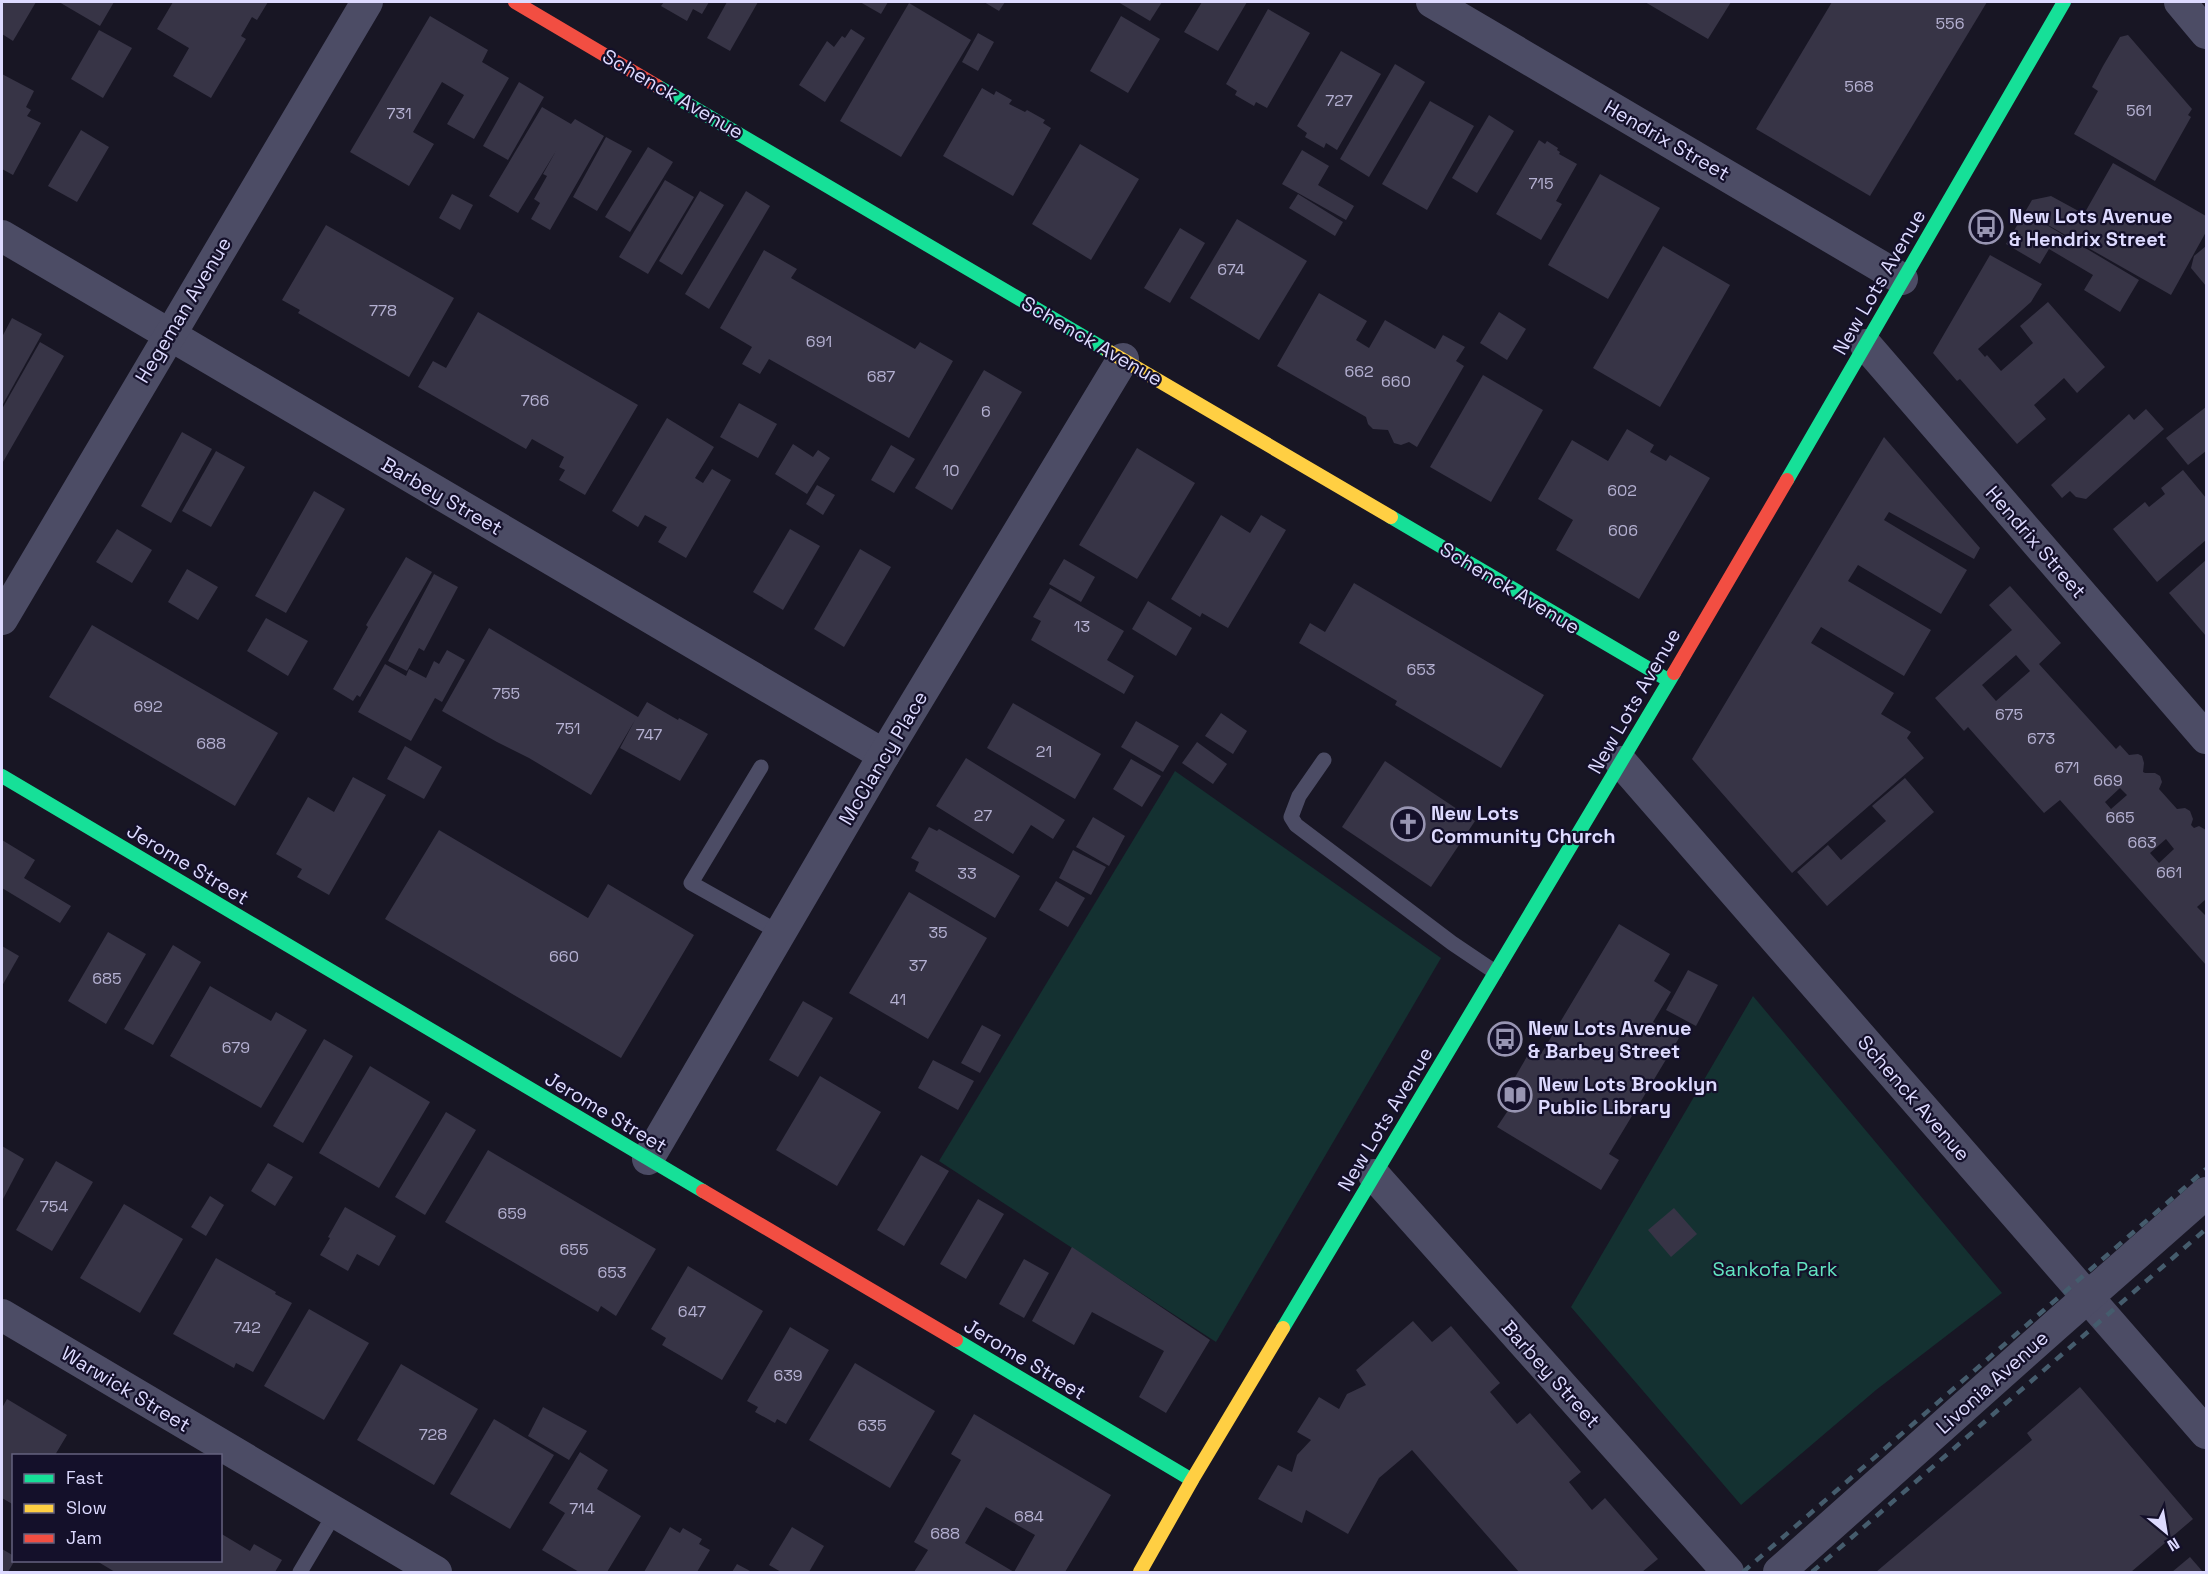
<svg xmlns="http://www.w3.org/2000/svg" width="2208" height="1574" font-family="'Space Grotesk',sans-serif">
  <rect width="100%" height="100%" fill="#181624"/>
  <g fill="#143131">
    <polygon points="1175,771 1441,958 1216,1342 939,1161"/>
    <polygon points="1753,996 2002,1293 1876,1390 1741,1505 1571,1307"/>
  </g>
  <g fill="#373446" fill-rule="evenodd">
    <polygon points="2,2 36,2 13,41 2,34"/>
    <polygon points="59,2 114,2 100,26"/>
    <polygon points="173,2 268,2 257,20 252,17 241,36 246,39 211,98 173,76 189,48 157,29"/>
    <polygon points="664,2 709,2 702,14 693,9 687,21 661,6"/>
    <polygon points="727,2 758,2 730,51 707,38"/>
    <polygon points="860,2 888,2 881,14"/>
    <polygon points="984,2 1005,2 999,11"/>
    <polygon points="1118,2 1162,2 1150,21"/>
    <polygon points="1202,2 1247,2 1218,51 1184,32"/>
    <polygon points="1645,2 1731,2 1708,39"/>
    <polygon points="1832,2 1987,2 1870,196 1756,129"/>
    <polygon points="909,3 971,40 901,157 840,121"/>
    <polygon points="1268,9 1310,33 1267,108 1256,102 1254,106 1235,95 1237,91 1226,84"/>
    <polygon points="430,16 488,50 482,62 509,78 474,139 447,124 464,95 442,82 413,132 434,144 409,186 350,152"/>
    <polygon points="1121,16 1160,39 1128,93 1090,71"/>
    <polygon points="851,29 865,38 825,102 799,85 827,41 834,47 842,36 845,38"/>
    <polygon points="99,30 132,48 103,98 71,79"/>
    <polygon points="978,33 994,42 978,71 962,62"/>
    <polygon points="2128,35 2192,109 2188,115 2191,117 2155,181 2074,134 2098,91 2092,87 2103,66 2120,37"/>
    <polygon points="1341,51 1381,74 1337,150 1326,143 1324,148 1305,137 1307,133 1297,126"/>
    <polygon points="1395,64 1425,82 1369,177 1340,159"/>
    <polygon points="2,74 34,91 26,107 31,110 27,116 41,123 13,175 2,169"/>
    <polygon points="519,82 544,97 508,160 483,146"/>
    <polygon points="982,88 994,95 996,91 1012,100 1009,104 1025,112 1027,110 1045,120 1043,123 1051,128 1013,196 943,156"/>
    <polygon points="1430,101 1474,126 1427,210 1382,184"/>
    <polygon points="542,107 571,124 575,119 604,136 550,230 531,219 540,203 534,199 547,176 543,174 556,151 518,213 489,196"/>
    <polygon points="1489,115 1514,131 1477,193 1452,178"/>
    <polygon points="81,130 109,147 77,202 48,186"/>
    <polygon points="606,137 632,151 597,211 573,197"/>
    <polygon points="1539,140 1545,144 1547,141 1558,148 1557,150 1560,152 1559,154 1577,164 1556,201 1562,204 1541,240 1496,214"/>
    <polygon points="1080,144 1139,179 1091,260 1032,224"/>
    <polygon points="648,147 673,162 630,232 605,217"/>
    <polygon points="1302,150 1329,166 1318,185 1354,206 1346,220 1282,184"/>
    <polygon points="2113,163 2206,216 2206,232 2171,295 2025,212 2032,200 2051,196 2084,214"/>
    <polygon points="1600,174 1660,208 1608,299 1548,265"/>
    <polygon points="665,180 694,197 648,274 619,257"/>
    <polygon points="700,191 724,205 682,275 659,261"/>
    <polygon points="746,191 770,206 709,309 685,294"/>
    <polygon points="452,194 473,205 460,230 439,218"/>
    <polygon points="1298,194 1343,222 1335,236 1289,208"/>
    <polygon points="2025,212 2139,280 2120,312 2084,290 2093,275 2049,249 2040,264 2006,244"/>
    <polygon points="1237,219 1307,261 1259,340 1190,298"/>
    <polygon points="326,225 454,298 409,377 298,313 300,310 282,300"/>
    <polygon points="1180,228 1205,243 1170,303 1144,288"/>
    <polygon points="1663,246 1730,285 1660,407 1593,368"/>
    <polygon points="2206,246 2206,286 2191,268 2194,256"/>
    <polygon points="764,250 797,269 791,278 915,349 920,342 953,361 909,438 769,359 760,374 742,364 752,347 720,328"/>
    <polygon points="1990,255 2042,284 2031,302 1978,349 1985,357 1987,355 2001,371 2033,343 2020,326 2048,302 2105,367 2077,393 2064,378 2034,405 2046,419 2017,444 1960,379 1957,381 1933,353"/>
    <polygon points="1319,293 1367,321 1356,340 1369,348 1385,320 1435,349 1443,335 1465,347 1456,361 1464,366 1417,447 1409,442 1401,445 1394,443 1388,430 1373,429 1368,424 1366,417 1277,366"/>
    <polygon points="478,312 638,405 585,495 559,480 565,470 559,467 564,457 532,439 526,449 418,387 433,361 446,368"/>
    <polygon points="1499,312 1526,329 1507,360 1480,343"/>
    <polygon points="12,318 42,334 2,406 2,337"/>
    <polygon points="40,342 64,356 3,462 2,461 2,409"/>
    <polygon points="984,370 1022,392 952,510 915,488"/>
    <polygon points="1483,375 1543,410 1491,502 1430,467"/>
    <polygon points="739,403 777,424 758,458 720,437"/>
    <polygon points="2206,407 2206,451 2188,465 2166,438"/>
    <polygon points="2146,409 2164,429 2086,499 2076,497 2070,491 2062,498 2051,485 2129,414 2134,420"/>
    <polygon points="667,418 714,447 695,478 703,483 712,469 731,480 686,558 658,542 667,527 645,515 638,527 612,511"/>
    <polygon points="1627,429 1654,445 1650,452 1666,461 1670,455 1710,478 1639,599 1556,550 1573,520 1538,499 1572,440 1608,461"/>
    <polygon points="182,432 212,449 171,523 141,506"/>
    <polygon points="1884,437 1980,548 1974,559 1889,512 1884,520 1967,570 1941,614 1858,565 1848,581 1931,630 1904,676 1821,627 1811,643 1894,693 1881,714 1911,732 1907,738 1924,758 1792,873 1692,759"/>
    <polygon points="793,444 813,457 818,450 830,458 807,494 775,474"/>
    <polygon points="891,445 915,459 894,493 871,480"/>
    <polygon points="1137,448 1195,483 1137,579 1079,545"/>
    <polygon points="216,451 245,467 211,527 182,511"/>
    <polygon points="2183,470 2206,498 2206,540 2157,582 2113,529 2145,502 2149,507 2165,494 2161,488"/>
    <polygon points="817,485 835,495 823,515 806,504"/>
    <polygon points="314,491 345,509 286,613 255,596"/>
    <polygon points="1221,515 1250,533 1261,515 1286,530 1228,628 1202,613 1200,617 1171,599"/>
    <polygon points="117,529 152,550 132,583 96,562"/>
    <polygon points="790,529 820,546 783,610 753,592"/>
    <polygon points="860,549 891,567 844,647 814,629"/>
    <polygon points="406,557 432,572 360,697 357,695 353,701 333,689 368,627 366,625"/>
    <polygon points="1064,559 1095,577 1081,602 1049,584"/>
    <polygon points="2206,560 2206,636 2169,593"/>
    <polygon points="187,569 218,587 198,620 168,602"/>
    <polygon points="434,574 458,587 424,651 419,648 407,671 388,661"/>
    <polygon points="1354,583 1544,695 1501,768 1395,705 1397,701 1299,643 1310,623 1325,632"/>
    <path d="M2010 586 2061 643 2039 664 2116 749 2120 745 2129 755 2138 754 2142 756 2144 763 2143 772 2145 773H2155L2160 776 2162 782 2159 789 2177 809 2185 808 2190 811 2193 819 2191 825 2194 828 2199 826 2206 830V899L2197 907 2206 916V965L2060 800 2044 813 1968 727 1964 731 1935 698 2012 630 1989 605ZM2016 655 2030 671 1996 701 1982 685ZM2120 788 2127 795 2111 809 2105 802ZM2166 839 2174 849 2159 863 2150 853Z"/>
    <polygon points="1050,588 1124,631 1107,660 1134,676 1124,694 1031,640 1041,621 1033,617"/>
    <polygon points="1148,601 1192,628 1176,656 1132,629"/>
    <polygon points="266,618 308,641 288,676 247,651"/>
    <polygon points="92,625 278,733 235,806 49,697"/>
    <polygon points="489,628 638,717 647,702 678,720 679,718 708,734 680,781 620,748 635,720 591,795 529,758 497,742 442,711"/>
    <polygon points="447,650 465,660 442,702 435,698 411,741 358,712 385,664 406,676 409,669 426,678 434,661 439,664"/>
    <polygon points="1013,703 1101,754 1075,799 987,748"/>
    <polygon points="1221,713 1247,731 1233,754 1205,736"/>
    <polygon points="1136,721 1179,746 1163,772 1121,747"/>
    <polygon points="1197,742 1227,764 1213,784 1182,763"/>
    <polygon points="405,746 442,767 424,799 387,779"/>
    <polygon points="966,758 1065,820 1053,839 1031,825 1013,854 936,806"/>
    <polygon points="1131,759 1161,776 1142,807 1113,789"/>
    <polygon points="1385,761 1475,821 1431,887 1342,827"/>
    <polygon points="353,777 386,795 329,895 297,877 302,869 276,854 308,797 334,812"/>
    <polygon points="1905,778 1934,812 1827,906 1797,872 1828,845 1841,860 1886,821 1872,806"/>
    <polygon points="1093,817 1125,836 1109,866 1076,847"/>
    <polygon points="929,827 937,831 939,829 1020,876 995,918 915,871 919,862 911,858"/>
    <polygon points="439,830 588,918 608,884 694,935 621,1058 385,919"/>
    <polygon points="2,840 35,860 24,878 71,906 60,923 2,888"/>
    <polygon points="1073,850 1106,867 1091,895 1059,878"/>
    <polygon points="1056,881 1085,898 1068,927 1039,910"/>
    <polygon points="909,892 987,938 928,1039 849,993"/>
    <polygon points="1619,924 1670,954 1654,981 1671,992 1653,1022 1679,1038 1609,1154 1619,1160 1601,1190 1497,1127 1509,1109 1500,1103 1529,1053 1538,1059"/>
    <polygon points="108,932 146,954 106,1024 68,1001"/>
    <polygon points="173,945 201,962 153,1045 124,1029"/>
    <polygon points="2,946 19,956 2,986"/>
    <polygon points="1688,970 1718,985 1696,1026 1666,1010"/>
    <polygon points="210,986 271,1021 276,1012 307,1030 261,1108 170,1056"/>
    <polygon points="803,1001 833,1018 798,1077 769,1060"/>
    <polygon points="982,1025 1001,1035 980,1073 961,1063"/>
    <polygon points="324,1039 353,1056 303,1143 273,1126"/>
    <polygon points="933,1060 974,1081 958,1110 918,1088"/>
    <polygon points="370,1066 430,1102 379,1188 319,1153"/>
    <polygon points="820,1076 881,1112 837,1186 776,1150"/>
    <polygon points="446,1112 476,1130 425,1215 395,1197"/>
    <polygon points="2,1146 24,1159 2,1201"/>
    <polygon points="488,1150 656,1249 616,1316 601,1306 598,1312 445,1222"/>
    <polygon points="921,1155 949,1171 904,1246 877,1230"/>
    <polygon points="56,1161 93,1182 52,1251 16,1230"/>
    <polygon points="268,1163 293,1177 275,1206 251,1191"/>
    <polygon points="210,1196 224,1205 206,1236 191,1227"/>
    <polygon points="978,1199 1004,1214 966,1279 940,1264"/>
    <polygon points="124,1204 183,1239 140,1313 80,1278"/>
    <polygon points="345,1207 396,1236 379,1266 357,1254 348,1271 320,1255 330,1238 328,1237"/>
    <polygon points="1674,1208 1697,1234 1671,1257 1648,1230"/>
    <polygon points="1072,1247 1210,1340 1166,1413 1139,1397 1164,1351 1092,1312 1074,1345 1032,1321"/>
    <polygon points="216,1258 276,1292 275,1294 292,1303 253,1372 236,1363 234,1368 173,1334"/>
    <polygon points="1024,1259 1049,1273 1024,1318 999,1304"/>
    <polygon points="688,1266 763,1311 722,1380 662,1345 666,1338 651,1329"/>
    <polygon points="309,1309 369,1343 324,1420 264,1386"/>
    <polygon points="1413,1321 1432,1342 1451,1326 1500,1383 1490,1392 1517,1424 1530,1413 1581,1472 1569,1482 1592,1510 1605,1498 1658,1559 1642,1572 1519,1572 1412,1450 1379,1478 1348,1534 1306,1510 1302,1523 1258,1499 1278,1465 1292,1472 1297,1455 1311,1440 1297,1432 1319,1397 1339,1409 1347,1394 1366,1385 1356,1370"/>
    <polygon points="790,1327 829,1350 786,1424 777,1419 775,1423 755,1412 758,1407 747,1401"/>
    <polygon points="855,1363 935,1411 890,1488 809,1440"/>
    <polygon points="401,1364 478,1409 434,1485 357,1440"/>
    <polygon points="2080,1387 2193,1519 2131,1572 1876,1572 2032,1440 2027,1433"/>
    <polygon points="7,1399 67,1435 55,1455 14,1455 14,1505 2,1498 2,1408"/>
    <polygon points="543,1407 587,1431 569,1460 528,1436"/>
    <path d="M974 1414 1111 1495 1065 1572H914L928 1550 914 1542 961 1460 951 1454ZM986 1507 1035 1535 1014 1572 965 1543Z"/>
    <polygon points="494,1419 554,1455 510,1529 450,1494"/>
    <polygon points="580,1452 608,1470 597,1489 641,1516 607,1572 579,1572 542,1550 565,1513 549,1503"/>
    <polygon points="670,1527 680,1533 683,1528 702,1539 699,1544 710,1550 697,1572 644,1572"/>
    <polygon points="792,1527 824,1546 809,1572 781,1572 769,1565"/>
    <polygon points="220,1533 250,1551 254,1544 282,1560 275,1572 115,1572 95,1560 220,1560"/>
    <polygon points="2,1549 14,1556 15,1560 8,1572 2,1572"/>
    <polygon points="2190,1557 2203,1572 2172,1572"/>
    <polygon points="737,1564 752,1572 732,1572"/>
  </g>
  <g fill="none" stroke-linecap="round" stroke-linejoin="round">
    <g stroke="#4c4c65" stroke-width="15">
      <polyline points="1324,760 1299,796 1291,817 1296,825 1452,943 1495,972"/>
      <polyline points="761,767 691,883 780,933"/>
      <polyline points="300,1572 335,1513"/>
    </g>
    <g stroke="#4c4c65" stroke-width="32">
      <polyline points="1432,2 1902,279"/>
      <polyline points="2180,2 2206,33"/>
      <polyline points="2,236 884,755"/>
      <polyline points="1866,345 2206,738"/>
      <polyline points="2,619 367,2"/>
      <polyline points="1621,762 2206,1433"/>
      <polyline points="648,1159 884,755 1123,359"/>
      <polyline points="1374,1175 1728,1572"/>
      <polyline points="2,1315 436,1572"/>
      <polyline points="1779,1572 2056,1325 2206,1193"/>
    </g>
    <g stroke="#16e098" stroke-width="14">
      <polyline points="657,86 1108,351"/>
      <polyline points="1787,480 2064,2"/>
      <polyline points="1391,517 1668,680"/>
      <polyline points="2,776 703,1191"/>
      <polyline points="1283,1328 1674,673"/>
      <polyline points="956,1340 1192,1480"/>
    </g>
    <g stroke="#ffcf43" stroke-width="14">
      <polyline points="1108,351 1391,517"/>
      <polyline points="1140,1572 1192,1480 1283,1328"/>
    </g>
    <g stroke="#f24e42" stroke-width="14">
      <polyline points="515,2 657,86"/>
      <polyline points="1674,673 1787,480"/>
      <polyline points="703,1191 956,1340"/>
    </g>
    <g stroke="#455c6d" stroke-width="4.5" stroke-dasharray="9 8" stroke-linecap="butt">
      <polyline points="1743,1572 2206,1169"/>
      <polyline points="1812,1572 2206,1229"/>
    </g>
  </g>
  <defs>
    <g id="bus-ring" transform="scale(1.725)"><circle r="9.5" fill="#14102a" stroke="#9895b2" stroke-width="1.5"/><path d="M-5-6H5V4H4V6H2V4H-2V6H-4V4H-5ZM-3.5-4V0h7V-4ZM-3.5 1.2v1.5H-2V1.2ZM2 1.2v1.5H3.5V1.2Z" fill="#9895b2"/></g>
    <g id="church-ring" transform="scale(1.725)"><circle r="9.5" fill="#14102a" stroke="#9895b2" stroke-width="1.5"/><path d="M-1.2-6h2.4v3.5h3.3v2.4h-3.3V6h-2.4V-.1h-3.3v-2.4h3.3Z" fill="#9895b2"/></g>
    <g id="library-ring" transform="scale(1.725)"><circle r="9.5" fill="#14102a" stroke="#9895b2" stroke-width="1.5"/><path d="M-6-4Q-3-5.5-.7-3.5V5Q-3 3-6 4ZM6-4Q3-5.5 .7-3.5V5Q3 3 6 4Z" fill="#9895b2"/></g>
  </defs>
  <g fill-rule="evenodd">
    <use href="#bus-ring" x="1986" y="227"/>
    <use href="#church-ring" x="1408" y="824"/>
    <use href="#bus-ring" x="1505" y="1039"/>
    <use href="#library-ring" x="1515" y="1095"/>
  </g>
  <g text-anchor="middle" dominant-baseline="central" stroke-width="4.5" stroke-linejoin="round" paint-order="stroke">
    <g font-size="16" fill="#b4b0d1">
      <text x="1950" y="23">556</text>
      <text x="1859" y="86">568</text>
      <text x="1339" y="100">727</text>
      <text x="2139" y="110">561</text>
      <text x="399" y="113">731</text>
      <text x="1541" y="183">715</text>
      <text x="1231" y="269">674</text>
      <text x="383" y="310">778</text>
      <text x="819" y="341">691</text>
      <text x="1359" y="371">662</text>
      <text x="881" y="376">687</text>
      <text x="1396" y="381">660</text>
      <text x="535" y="400">766</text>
      <text x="986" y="411">6</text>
      <text x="951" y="470">10</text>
      <text x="1622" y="490">602</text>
      <text x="1623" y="530">606</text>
      <text x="1082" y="626">13</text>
      <text x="1421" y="669">653</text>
      <text x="506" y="693">755</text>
      <text x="148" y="706">692</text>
      <text x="2009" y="714">675</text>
      <text x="568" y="728">751</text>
      <text x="649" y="734">747</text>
      <text x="2041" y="738">673</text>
      <text x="211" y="743">688</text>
      <text x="1044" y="751">21</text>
      <text x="2067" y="767">671</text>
      <text x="2108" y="780">669</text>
      <text x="983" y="815">27</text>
      <text x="2120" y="817">665</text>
      <text x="2142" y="842">663</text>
      <text x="2169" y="872">661</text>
      <text x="967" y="873">33</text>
      <text x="938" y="932">35</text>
      <text x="564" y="956">660</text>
      <text x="918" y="965">37</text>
      <text x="107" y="978">685</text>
      <text x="898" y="999">41</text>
      <text x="236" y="1047">679</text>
      <text x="54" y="1206">754</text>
      <text x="512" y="1213">659</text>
      <text x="574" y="1249">655</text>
      <text x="612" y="1272">653</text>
      <text x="692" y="1311">647</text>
      <text x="247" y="1327">742</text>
      <text x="788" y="1375">639</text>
      <text x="872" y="1425">635</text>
      <text x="433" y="1434">728</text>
      <text x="582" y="1508">714</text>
      <text x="1029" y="1516">684</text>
      <text x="945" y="1533">688</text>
    </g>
    <g font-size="20" fill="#dddaff" stroke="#14102a">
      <text transform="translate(673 94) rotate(30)">Schenck Avenue</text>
      <text transform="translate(1667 140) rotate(30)">Hendrix Street</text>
      <text transform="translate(1879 282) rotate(-60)">New Lots Avenue</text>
      <text transform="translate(183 310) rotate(-59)">Hegeman Avenue</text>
      <text transform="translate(1092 341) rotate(30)">Schenck Avenue</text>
      <text transform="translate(442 496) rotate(30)">Barbey Street</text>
      <text transform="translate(2036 542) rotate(49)">Hendrix Street</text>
      <text transform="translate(1510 588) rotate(31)">Schenck Avenue</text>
      <text transform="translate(1634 701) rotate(-60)">New Lots Avenue</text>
      <text transform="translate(883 758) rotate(-59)">McClancy Place</text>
      <text transform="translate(188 864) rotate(31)">Jerome Street</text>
      <text transform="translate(1914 1098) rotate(49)">Schenck Avenue</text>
      <text transform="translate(606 1112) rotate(31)">Jerome Street</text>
      <text transform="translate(1385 1119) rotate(-59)">New Lots Avenue</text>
      <text transform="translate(1025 1359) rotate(31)">Jerome Street</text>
      <text transform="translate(1551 1374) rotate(48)">Barbey Street</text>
      <text transform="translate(1992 1382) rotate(-42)">Livonia Avenue</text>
      <text transform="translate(126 1389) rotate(31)">Warwick Street</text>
    </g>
    <g font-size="20" font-weight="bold" fill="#dddaff" stroke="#14102a" text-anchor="start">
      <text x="2009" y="216">New Lots Avenue<tspan x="2009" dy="23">&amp; Hendrix Street</tspan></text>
      <text x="1431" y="813">New Lots<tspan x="1431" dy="23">Community Church</tspan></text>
      <text x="1528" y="1028">New Lots Avenue<tspan x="1528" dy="23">&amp; Barbey Street</tspan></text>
      <text x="1538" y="1084">New Lots Brooklyn<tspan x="1538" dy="23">Public Library</tspan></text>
    </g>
    <g font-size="20" fill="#62e3c0" stroke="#14102a">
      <text x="1775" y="1269">Sankofa Park</text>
    </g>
  </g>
  <rect width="2208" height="1574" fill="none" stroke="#dddaff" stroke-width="6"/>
  <rect x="12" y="1454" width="210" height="108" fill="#14102a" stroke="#64617f" stroke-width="1.5"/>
  <rect x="24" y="1474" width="30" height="9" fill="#16e098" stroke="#64617f" stroke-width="1.5"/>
  <text x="66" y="1484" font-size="18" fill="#dddaff">Fast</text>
  <rect x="24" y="1504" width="30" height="9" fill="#ffcf43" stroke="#64617f" stroke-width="1.5"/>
  <text x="66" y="1514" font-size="18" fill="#dddaff">Slow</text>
  <rect x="24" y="1534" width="30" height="9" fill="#f24e42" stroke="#64617f" stroke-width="1.5"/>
  <text x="66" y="1544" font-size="18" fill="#dddaff">Jam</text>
  <g transform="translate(2166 1532) rotate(150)" stroke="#14102a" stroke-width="4.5" paint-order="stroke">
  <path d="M0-4.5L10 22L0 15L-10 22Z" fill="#dddaff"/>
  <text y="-9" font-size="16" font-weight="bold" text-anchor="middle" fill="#dddaff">N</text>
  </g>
</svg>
